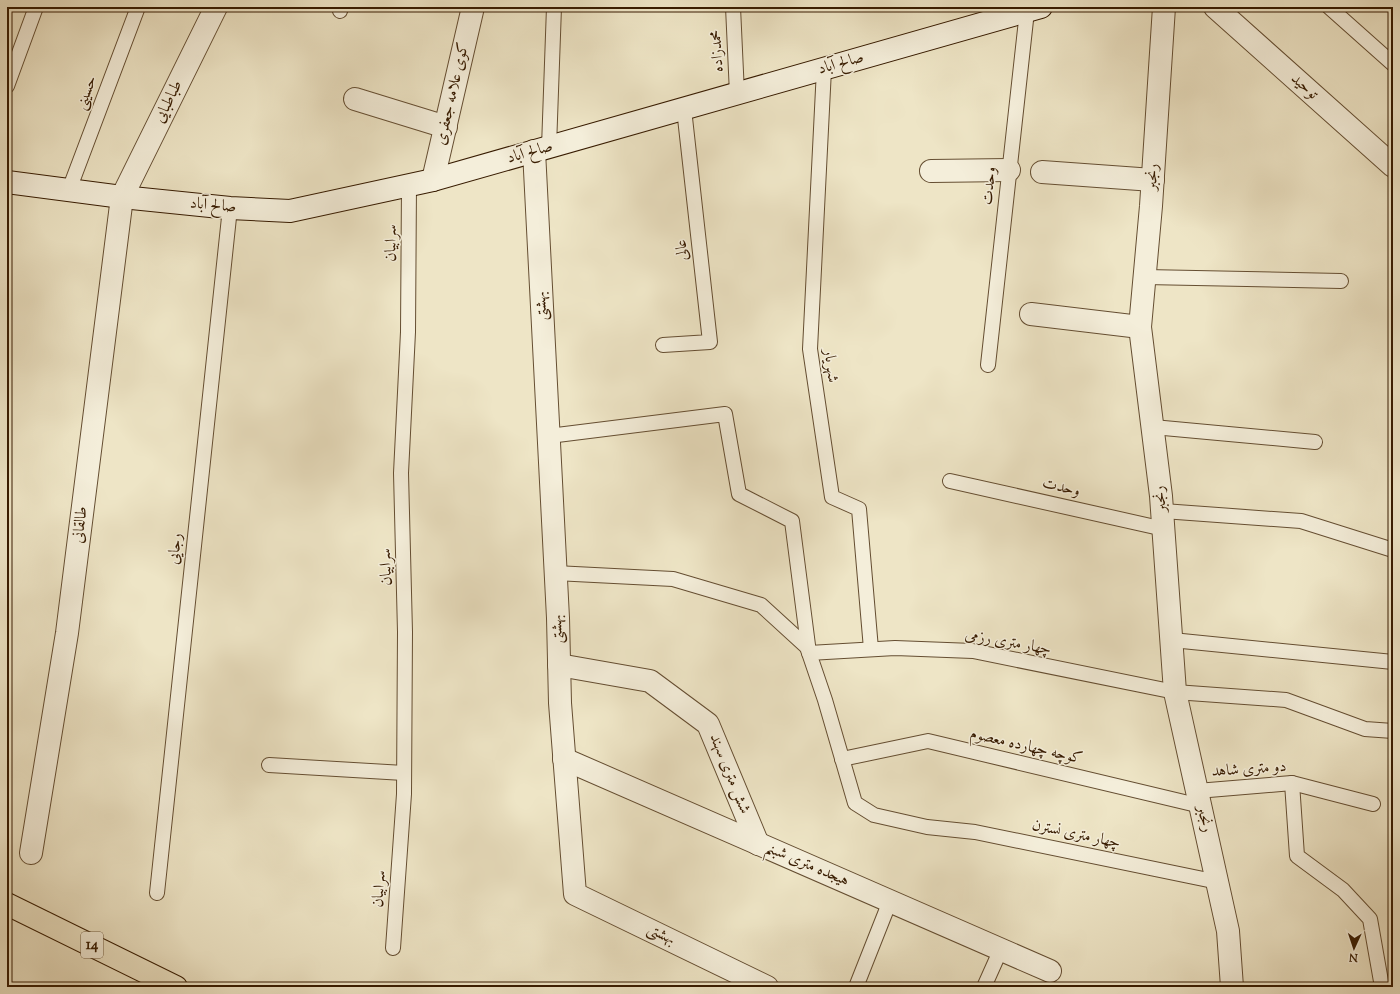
<svg xmlns="http://www.w3.org/2000/svg" width="1400" height="994" font-family="'Sorts Mill Goudy',Amiri,serif">
  <rect width="100%" height="100%" fill="#eee5c6"/>
  <filter id="stains"><feTurbulence type="fractalNoise" baseFrequency=".005" numOctaves="4"/><feColorMatrix values="0 0 0 0 .2 0 0 0 0 .09 0 0 0 0 .02 0 0 0 .5 -.17"/></filter>
  <radialGradient id="worn" r=".72"><stop offset=".6" stop-color="#630" stop-opacity="0"/><stop offset="1" stop-color="#630" stop-opacity=".3"/></radialGradient>
  <g fill="none" stroke-linecap="round" stroke-linejoin="round">
    <g stroke="#654e32" stroke-width="16">
      <g id="lane">
        <polyline points="733,7 737,94"/>
        <polyline points="1329,7 1393,64"/>
        <polyline points="340,11 341,7"/>
        <polyline points="824,69 810,349 832,497 859,509 871,649"/>
        <polyline points="7,86 36,7"/>
        <polyline points="549,147 554,7"/>
        <polyline points="69,190 138,7"/>
        <polyline points="1145,277 1341,281"/>
        <polyline points="663,345 710,342 684,109"/>
        <polyline points="988,365 1027,11"/>
        <polyline points="1153,427 1315,442"/>
        <polyline points="549,436 725,414 739,494 792,521 809,653 895,648 973,651 1175,692 1286,700 1365,729 1393,731"/>
        <polyline points="950,481 1164,529"/>
        <polyline points="1163,511 1301,521 1393,550"/>
        <polyline points="555,573 673,579 761,605 807,647 825,700 855,803 874,815 927,827 975,832 1218,882"/>
        <polyline points="1172,640 1393,662"/>
        <polyline points="842,759 928,741 1201,806"/>
        <polyline points="269,765 404,773"/>
        <polyline points="1292,783 1297,856 1343,890 1370,919 1382,987"/>
        <polyline points="1197,791 1292,783 1373,804"/>
        <polyline points="157,893 230,208"/>
        <polyline points="393,948 404,794 405,632 401,473 408,332 409,185"/>
        <polyline points="856,987 890,901"/>
        <polyline points="984,987 1001,949"/>
      </g>
    </g>
    <g stroke="#654e32" stroke-width="24">
      <g id="street">
        <polyline points="1164,7 1151,206 1140,327 1161,496 1175,692 1228,931 1232,987"/>
        <polyline points="1215,7 1393,166"/>
        <polyline points="355,99 446,127"/>
        <polyline points="534,151 558,618 560,703 575,894 767,987"/>
        <polyline points="931,171 1009,170"/>
        <polyline points="1042,172 1153,180"/>
        <polyline points="433,180 473,7"/>
        <polyline points="1031,314 1140,327"/>
        <polyline points="559,665 650,681 708,724 758,844"/>
        <polyline points="564,759 1050,971"/>
        <polyline points="31,853 67,633 122,197 216,7"/>
      </g>
    </g>
    <g stroke="#371b00" stroke-width="24">
      <polyline id="secondary" points="7,182 122,197 230,208 290,211 433,180 1041,7"/>
    </g>
    <g stroke="#371b00" stroke-width="24">
      <polyline id="highway" points="7,904 176,987"/>
    </g>
    <use href="#lane" stroke="#f4eeda" stroke-width="14"/>
    <use href="#street" stroke="#f4eeda" stroke-width="22"/>
    <use href="#secondary" stroke="#f4eeda" stroke-width="22"/>
    <use href="#highway" stroke="#eee5c6" stroke-width="22"/>
  </g>
  <g text-anchor="middle" dominant-baseline="central" stroke-width="3" stroke-linejoin="round" paint-order="stroke">
    <rect fill="#f4eeda" stroke="#705a41" stroke-width="1" x="81" y="932" width="22" height="26" rx="3"/>
    <g font-size="15" font-weight="bold" fill="#371b00">
      <text x="92" y="945">14</text>
    </g>
    <g font-size="16" fill="#371b00" stroke="#f4eeda">
      <text transform="translate(718 51) rotate(-93)">محمدزاده</text>
      <text transform="translate(841 64) rotate(-16)">صالح آباد</text>
      <text transform="translate(1304 87) rotate(42)">توحید</text>
      <text transform="translate(87 93) rotate(-69)">حسینی</text>
      <text transform="translate(453 94) rotate(-77)">کوی علامه جعفری</text>
      <text transform="translate(169 102) rotate(-64)">طباطبایی</text>
      <text transform="translate(530 153) rotate(-16)">صالح آباد</text>
      <text transform="translate(1153 177) rotate(-86)">رنجبر</text>
      <text transform="translate(990 186) rotate(-84)">وحدت</text>
      <text transform="translate(213 206) rotate(5)">صالح آباد</text>
      <text transform="translate(392 243) rotate(-89)">سرابیان</text>
      <text transform="translate(683 250) rotate(-96)">عالی</text>
      <text transform="translate(542 306) rotate(-93)">بهشتی</text>
      <text transform="translate(830 366) rotate(83)">شهریار</text>
      <text transform="translate(1061 488) rotate(13)">وحدت</text>
      <text transform="translate(1161 499) rotate(-95)">رنجبر</text>
      <text transform="translate(81 525) rotate(-83)">طالقانی</text>
      <text transform="translate(176 549) rotate(-84)">رجایی</text>
      <text transform="translate(387 567) rotate(-92)">سرابیان</text>
      <text transform="translate(558 629) rotate(-92)">بهشتی</text>
      <text transform="translate(1008 643) rotate(10)">چهار متری رزمی</text>
      <text transform="translate(1026 747) rotate(13)">کوچه چهارده معصوم</text>
      <text transform="translate(1249 770) rotate(-4)">دو متری شاهد</text>
      <text transform="translate(729 774) rotate(68)">شش متری سهند</text>
      <text transform="translate(1204 819) rotate(77)">رنجبر</text>
      <text transform="translate(1076 835) rotate(12)">چهار متری نسترن</text>
      <text transform="translate(807 865) rotate(23)">هیجده متری شبنم</text>
      <text transform="translate(380 889) rotate(-86)">سرابیان</text>
      <text transform="translate(661 935) rotate(26)">بهشتی</text>
    </g>
  </g>
  <rect width="1400" height="994" fill="none" stroke="#eee5c6" stroke-width="24"/>
  <rect x="8" y="8" width="1384" height="978" fill="none" stroke="#371b00" stroke-width="2"/>
  <rect x="12" y="12" width="1376" height="970" fill="none" stroke="#371b00"/>
  <g transform="translate(1354 948) rotate(183)" stroke="#f4eeda" stroke-width="3" paint-order="stroke">
  <path d="M0-3L7 15L0 10L-7 15Z" fill="#371b00"/>
  <text y="-6" font-size="11" font-weight="bold" text-anchor="middle" fill="#371b00">N</text>
  </g>
  <rect width="100%" height="100%" filter="url(#stains)"/>
  <rect width="100%" height="100%" fill="url(#worn)"/>
</svg>
